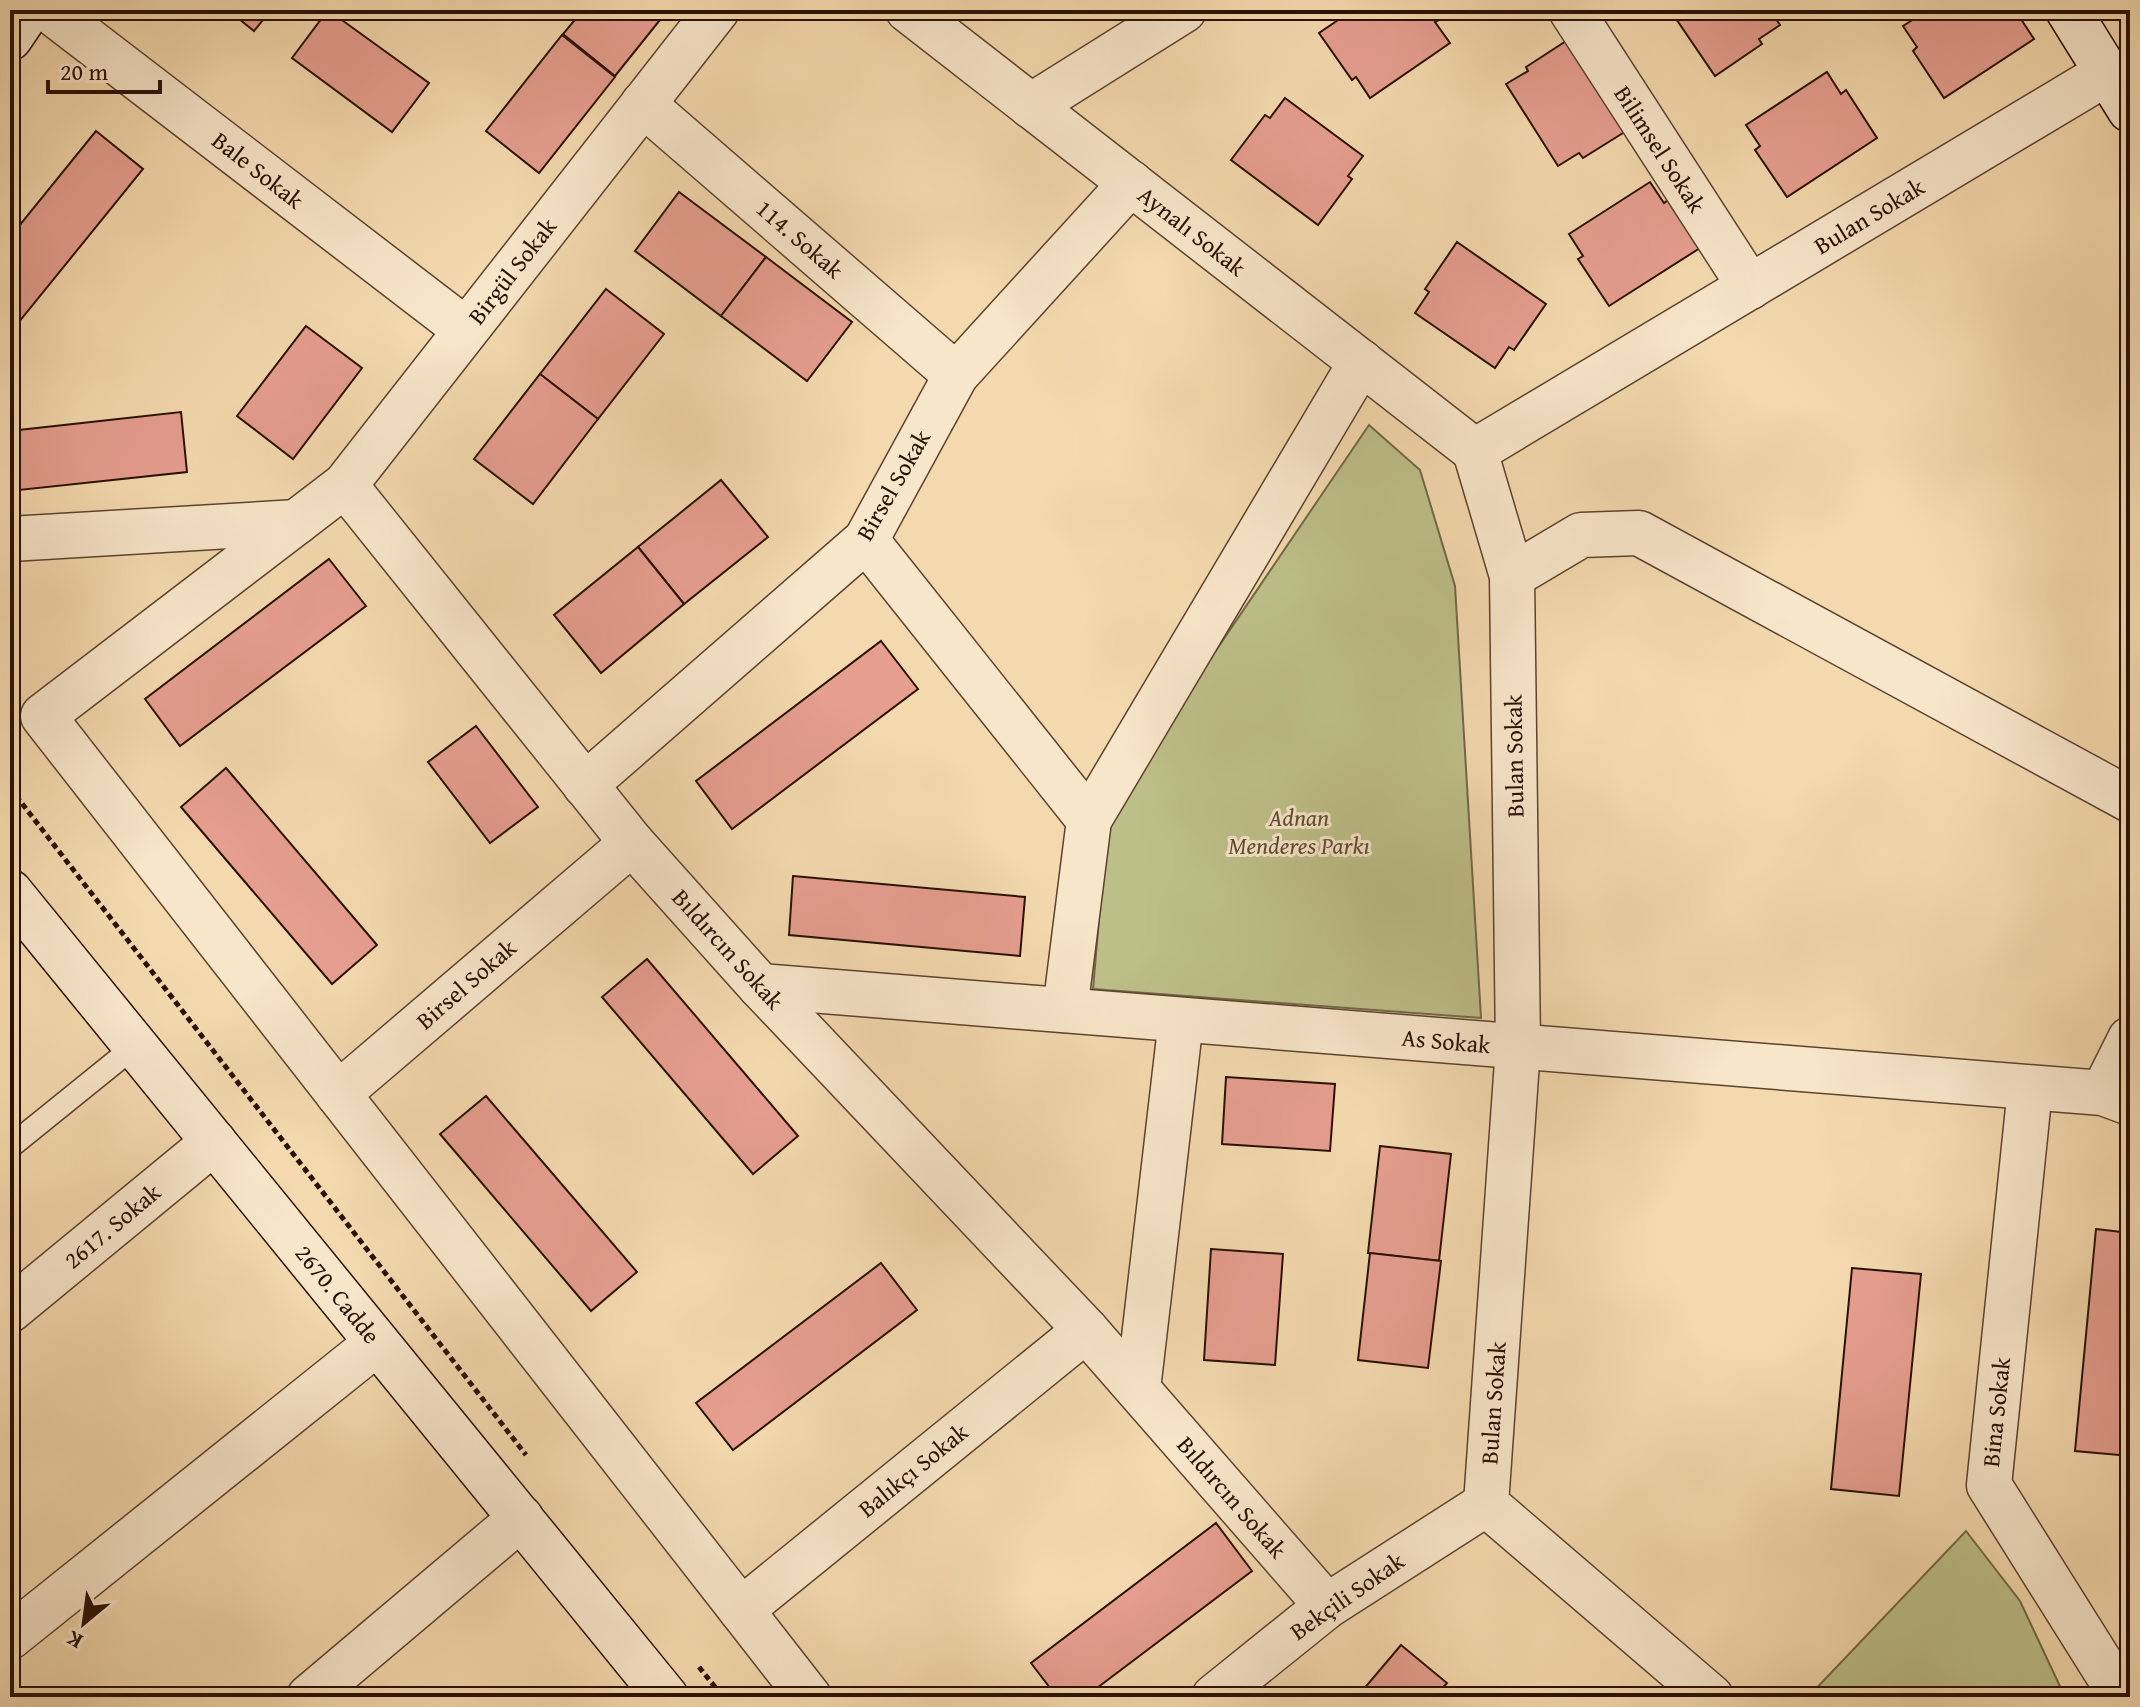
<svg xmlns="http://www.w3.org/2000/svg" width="2140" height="1707" font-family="'Gentium Book Plus',serif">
  <rect width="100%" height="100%" fill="#f4d9ae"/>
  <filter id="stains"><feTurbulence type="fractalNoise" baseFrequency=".0025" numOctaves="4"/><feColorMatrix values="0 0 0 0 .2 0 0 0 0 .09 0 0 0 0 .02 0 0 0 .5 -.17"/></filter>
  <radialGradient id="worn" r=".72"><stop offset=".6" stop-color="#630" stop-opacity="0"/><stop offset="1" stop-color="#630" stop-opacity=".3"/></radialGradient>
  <g fill="#bdbf89" stroke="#736847" stroke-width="2">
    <polygon points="1369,425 1420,470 1455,586 1481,1018 1093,989 1106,838 1130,777"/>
    <polygon points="1966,1531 2020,1601 2065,1697 1808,1697"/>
  </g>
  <g fill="#e69e8f" stroke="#291005" stroke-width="2">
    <polygon points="228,10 271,10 254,31"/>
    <polygon points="328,10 429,83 392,132 292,58"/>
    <polygon points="583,10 668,10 615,76 563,34"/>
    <polygon points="1353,10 1434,10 1441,19 1435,22 1450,43 1370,98 1356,77 1352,80 1319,33"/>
    <polygon points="1670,10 1770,10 1780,25 1759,39 1762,44 1715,76"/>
    <polygon points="1928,10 2015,10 2034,39 1944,98 1913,51 1917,47 1903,26"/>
    <polygon points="562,35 615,77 539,173 486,131"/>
    <polygon points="1574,36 1631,128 1583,158 1579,153 1558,166 1506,84 1528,71 1526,67"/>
    <polygon points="1827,72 1841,94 1846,90 1877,138 1787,197 1755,150 1760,146 1746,125"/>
    <polygon points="1285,98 1363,156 1348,176 1352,179 1318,225 1231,160 1265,115 1270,118"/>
    <polygon points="96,131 143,169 10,333 10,237"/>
    <polygon points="1650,182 1664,203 1668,200 1700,248 1609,306 1578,259 1583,256 1569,234"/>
    <polygon points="679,192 766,257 721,316 635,251"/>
    <polygon points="1457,242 1546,304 1514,350 1509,347 1495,368 1415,313 1429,292 1425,289"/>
    <polygon points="766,257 852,322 807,381 721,316"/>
    <polygon points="606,289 664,334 598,419 540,374"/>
    <polygon points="306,326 362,368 293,459 237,416"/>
    <polygon points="540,374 598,419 533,504 474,459"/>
    <polygon points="181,412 187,472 10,491 10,431"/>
    <polygon points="721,480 768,537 684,604 638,547"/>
    <polygon points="638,547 684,604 601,673 554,615"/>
    <polygon points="329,559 366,606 180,746 145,699"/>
    <polygon points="881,641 918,689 732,829 696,781"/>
    <polygon points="476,726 538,807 490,843 428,762"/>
    <polygon points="226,768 377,945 332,984 181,807"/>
    <polygon points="793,876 1025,897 1020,956 789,935"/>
    <polygon points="647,959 798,1136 753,1174 602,997"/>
    <polygon points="1226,1077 1335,1084 1330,1151 1222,1144"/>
    <polygon points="486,1096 637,1272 591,1311 440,1134"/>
    <polygon points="1380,1146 1451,1154 1439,1261 1368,1253"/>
    <polygon points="2096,1229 2130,1233 2130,1456 2075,1451"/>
    <polygon points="1211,1249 1283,1254 1275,1365 1204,1360"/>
    <polygon points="1370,1253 1441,1261 1428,1368 1358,1360"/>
    <polygon points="881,1263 917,1310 733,1450 696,1403"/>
    <polygon points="1852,1268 1921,1274 1899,1496 1831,1489"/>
    <polygon points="1216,1523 1252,1571 1085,1697 1057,1697 1031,1663"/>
    <polygon points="1401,1645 1447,1683 1435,1697 1357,1697"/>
  </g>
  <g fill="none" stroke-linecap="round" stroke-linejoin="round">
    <g stroke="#5c422f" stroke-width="25">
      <polyline id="service" points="10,1147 135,1046"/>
    </g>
    <g stroke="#5c422f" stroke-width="47">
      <g id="minor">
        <polyline points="49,10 466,330"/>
        <polyline points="717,10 345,485 43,716 809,1697"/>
        <polyline points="908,10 1475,451"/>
        <polyline points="1571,10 1750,287"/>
        <polyline points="643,104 956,375"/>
        <polyline points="1031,106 1184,10"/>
        <polyline points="345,485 632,843 760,986 1086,1330 1327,1606"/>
        <polyline points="10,539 297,522"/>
        <polyline points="866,540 1089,820 1065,1010"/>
        <polyline points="1512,576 1581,535 1639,533 2130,800"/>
        <polyline points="585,785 866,540 956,375 1131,183"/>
        <polyline points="1089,820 1361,362"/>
        <polyline points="760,986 2103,1093 2130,1103"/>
        <polyline points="2030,1089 1989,1485 2122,1697"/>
        <polyline points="2103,1093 2130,1039"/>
        <polyline points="338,1094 632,843"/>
        <polyline points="10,1310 214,1142"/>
        <polyline points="1138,1389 1181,1020"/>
        <polyline points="741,1610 1086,1330"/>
        <polyline points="10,1637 377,1343"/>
        <polyline points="309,1697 521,1518"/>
        <polyline points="1214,1697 1327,1606 1486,1504"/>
        <polyline points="1711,1697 1486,1504 1518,1047 1512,576 1475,451 2107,73"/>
      </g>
    </g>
    <g stroke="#291005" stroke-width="47">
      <g id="secondary">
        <polyline points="2068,10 2130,110"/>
        <polyline points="10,38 29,10"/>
        <polyline points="10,892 666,1697"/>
      </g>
    </g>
    <g stroke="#291005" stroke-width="5" stroke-dasharray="6 4" stroke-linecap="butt">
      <polyline points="10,788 526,1455"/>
      <polyline points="699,1667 723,1697"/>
    </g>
    <use href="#service" stroke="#f8e6ca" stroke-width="22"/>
    <use href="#minor" stroke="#f8e6ca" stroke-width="44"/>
    <use href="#secondary" stroke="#f8e6ca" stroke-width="44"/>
  </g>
  <g text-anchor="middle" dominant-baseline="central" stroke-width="6" stroke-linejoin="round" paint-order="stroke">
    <g font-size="24" fill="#291005" stroke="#f8e6ca">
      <text transform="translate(1660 149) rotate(57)">Bilimsel Sokak</text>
      <text transform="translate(258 170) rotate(38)">Bale Sokak</text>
      <text transform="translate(1869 216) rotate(-31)">Bulan Sokak</text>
      <text transform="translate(1192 231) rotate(38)">Aynalı Sokak</text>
      <text transform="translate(800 239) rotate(41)">114. Sokak</text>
      <text transform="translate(512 271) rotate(-52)">Birgül Sokak</text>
      <text transform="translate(893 485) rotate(-60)">Birsel Sokak</text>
      <text transform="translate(1514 756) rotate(-91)">Bulan Sokak</text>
      <text transform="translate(728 949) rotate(48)">Bıldırcın Sokak</text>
      <text transform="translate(466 984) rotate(-41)">Birsel Sokak</text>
      <text transform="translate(1446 1041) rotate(5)">As Sokak</text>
      <text transform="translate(112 1226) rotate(-40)">2617. Sokak</text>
      <text transform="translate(338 1294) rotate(51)">2670. Cadde</text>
      <text transform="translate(1493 1403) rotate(-86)">Bulan Sokak</text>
      <text transform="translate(1996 1412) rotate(-84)">Bina Sokak</text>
      <text transform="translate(913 1470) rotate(-39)">Balıkçı Sokak</text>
      <text transform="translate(1232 1497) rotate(49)">Bıldırcın Sokak</text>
      <text transform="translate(1347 1596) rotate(-35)">Bekçili Sokak</text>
    </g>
    <g font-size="24" font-style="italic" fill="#5d4d33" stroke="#f8e6ca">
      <text x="1299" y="817">Adnan<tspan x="1299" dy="28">Menderes Parkı</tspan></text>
    </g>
  </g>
  <rect width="2140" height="1707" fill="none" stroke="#f4d9ae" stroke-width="40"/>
  <rect x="12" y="12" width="2116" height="1683" fill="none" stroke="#291005" stroke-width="4"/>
  <rect x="20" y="20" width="2100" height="1667" fill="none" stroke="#291005" stroke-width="2"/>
  <g transform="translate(84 1623) rotate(209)" stroke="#f8e6ca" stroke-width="6" paint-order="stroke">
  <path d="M0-6L14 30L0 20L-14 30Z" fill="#291005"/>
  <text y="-12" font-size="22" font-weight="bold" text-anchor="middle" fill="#291005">K</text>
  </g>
  <path d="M48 80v12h112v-12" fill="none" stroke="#291005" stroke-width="4"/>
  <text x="60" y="80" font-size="24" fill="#291005" stroke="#f8e6ca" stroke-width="6" paint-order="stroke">20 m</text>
  <rect width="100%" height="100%" filter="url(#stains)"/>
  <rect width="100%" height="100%" fill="url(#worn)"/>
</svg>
